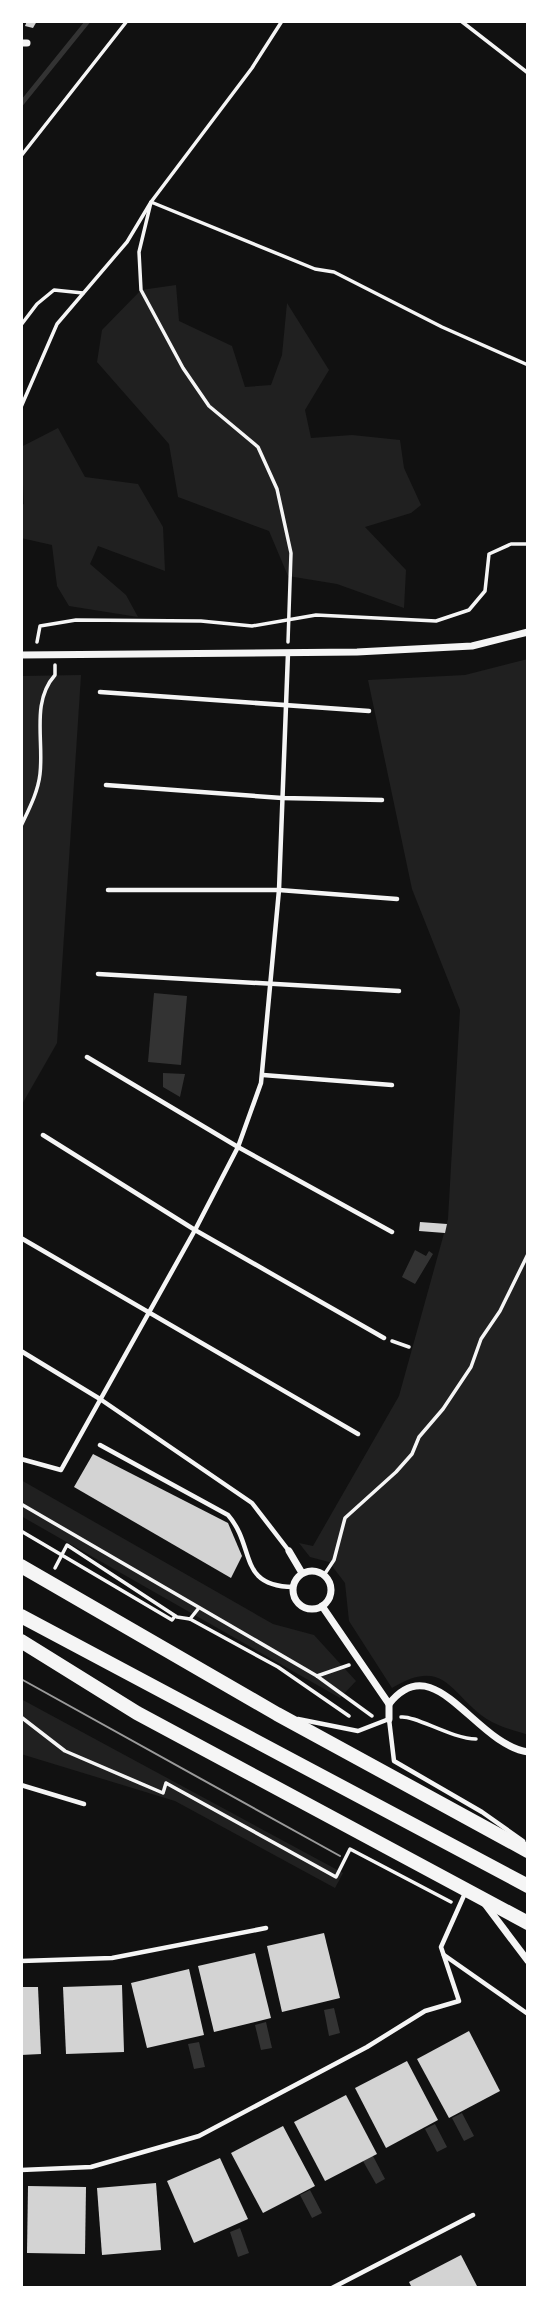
<svg xmlns="http://www.w3.org/2000/svg" width="549" height="2309" font-family="'Work Sans',sans-serif">
  <rect width="100%" height="100%" fill="#111"/>
  <g fill="#202020">
    <polygon points="176,285 179,321 232,346 245,387 271,385 282,355 287,303 329,370 305,410 311,438 352,435 400,440 404,468 421,505 411,513 365,527 406,570 404,608 337,584 288,576 269,531 178,497 169,444 97,362 102,330 141,290"/>
    <polygon points="58,428 85,477 138,484 163,527 165,571 98,546 90,564 126,595 138,617 69,606 57,586 52,545 21,538 21,505 24,504 21,447"/>
    <path d="M528 659V1735C517 1731 503 1728 492 1722 451 1699 448 1654 392 1688L349 1621 345 1583 329 1562 310 1557 299 1543 313 1546 399 1396 448 1219 460 1010 412 889 368 680 465 675Z"/>
    <polygon points="81,675 57,1043 21,1106 21,676"/>
    <polygon points="21,1480 273,1624 314,1635 356,1681 340,1698 21,1516"/>
    <polygon points="21,1699 343,1873 335,1888 175,1801 21,1754"/>
  </g>
  <g fill="#333">
    <polygon points="154,993 187,996 181,1065 148,1062"/>
    <polygon points="163,1073 185,1074 180,1097 163,1087"/>
    <polygon points="415,1250 426,1256 429,1251 433,1254 415,1284 402,1277"/>
    <polygon points="334,2008 340,2033 329,2036 324,2010"/>
    <polygon points="266,2022 272,2048 261,2050 255,2025"/>
    <polygon points="199,2042 205,2067 194,2069 188,2044"/>
    <polygon points="462,2113 474,2136 464,2141 452,2118"/>
    <polygon points="435,2124 447,2147 437,2152 425,2129"/>
    <polygon points="373,2156 385,2179 376,2184 363,2161"/>
    <polygon points="310,2190 322,2213 312,2218 300,2195"/>
    <polygon points="240,2228 249,2253 238,2257 230,2232"/>
  </g>
  <g fill="none" stroke-linecap="round" stroke-linejoin="round">
    <polyline stroke="#333" stroke-width="5" points="21,104 88,21"/>
  </g>
  <g fill="#d3d3d3">
    <polygon points="27,21 37,21 33,28 25,26"/>
    <polygon points="420,1222 447,1224 445,1233 419,1231"/>
    <polygon points="93,1454 228,1523 242,1556 231,1578 74,1487"/>
    <polygon points="324,1933 340,1998 282,2012 267,1946"/>
    <polygon points="255,1953 271,2018 214,2032 198,1966"/>
    <polygon points="189,1969 204,2035 147,2048 131,1983"/>
    <polygon points="122,1985 124,2052 66,2054 63,1987"/>
    <polygon points="21,1987 38,1987 41,2054 21,2055"/>
    <polygon points="469,2031 500,2091 449,2118 417,2059"/>
    <polygon points="407,2061 438,2120 386,2148 355,2088"/>
    <polygon points="346,2095 377,2154 325,2181 294,2122"/>
    <polygon points="283,2126 315,2186 263,2213 231,2153"/>
    <polygon points="220,2158 248,2219 194,2243 167,2181"/>
    <polygon points="156,2183 161,2250 102,2255 97,2188"/>
    <polygon points="28,2186 86,2187 85,2254 27,2253"/>
    <polygon points="461,2255 478,2288 412,2288 409,2282"/>
  </g>
  <g fill="none" stroke-linecap="round" stroke-linejoin="round">
    <g stroke="#f5f5f5" stroke-width="3.5">
      <polyline points="461,21 528,73"/>
      <polyline points="21,156 127,21"/>
      <polyline points="21,325 37,304 54,290 83,293"/>
      <polyline points="21,407 57,324 127,242 151,202 252,68 282,21"/>
      <polyline points="37,642 40,626 76,620 201,621 252,626 316,615 436,621 469,610 485,591 489,554 511,544 528,544"/>
      <polyline points="288,642 291,553 277,489 258,447 209,406 183,368 141,290 139,252 151,202 315,269 334,272 442,327 528,365"/>
      <path d="M21 826C29 809 38 792 40 774 44 740 31 702 55 675V665"/>
      <polyline points="392,1341 409,1347"/>
      <polyline points="21,1504 317,1676 349,1665"/>
      <polyline points="21,1531 172,1620 175,1616"/>
      <polyline points="55,1568 67,1545 177,1617 190,1619 198,1609"/>
      <polyline points="324,1575 334,1560 345,1518 396,1472 412,1454 419,1437 443,1409 471,1367 481,1339 500,1311 528,1254"/>
      <polyline points="190,1619 278,1667 349,1716"/>
      <polyline points="317,1676 372,1716"/>
      <polyline points="21,1717 65,1751 163,1793 166,1783 336,1877 350,1849 451,1902"/>
      <path d="M401 1717C415 1715 452 1739 476 1739"/>
    </g>
    <g stroke="#f5f5f5" stroke-width="4.5">
      <polyline points="100,692 369,711"/>
      <polyline points="106,785 282,798 382,800"/>
      <polyline points="108,890 279,890 397,899"/>
      <polyline points="98,974 399,991"/>
      <polyline points="87,1057 238,1147 392,1232"/>
      <polyline points="263,1075 392,1085"/>
      <polyline points="43,1135 195,1230 384,1338"/>
      <polyline points="21,1238 358,1434"/>
      <polyline points="21,1351 100,1399 252,1503 289,1551"/>
      <path d="M100 1445 228 1515C256 1547 237 1586 293 1587"/>
      <polyline points="21,1459 61,1470 195,1230 238,1147 261,1083 279,890 288,653"/>
      <polyline points="298,1719 358,1731 389,1719 394,1761 482,1812 523,1841"/>
      <polyline points="21,1785 84,1804"/>
      <polyline points="444,1955 528,2014"/>
      <polyline points="21,1961 112,1958 266,1928"/>
      <polyline points="21,2170 91,2167 199,2136 367,2047 425,2011 459,2001 441,1947 466,1891"/>
      <polyline points="332,2288 473,2215"/>
    </g>
    <g stroke="#f5f5f5" stroke-width="7">
      <polyline points="21,43 27,43"/>
      <polyline points="21,655 357,652 472,646 528,632"/>
      <polyline points="289,1551 302,1573"/>
      <circle cx="312" cy="1590" r="19"/>
      <path d="M322 1606 389 1704C435 1646 474 1744 528 1752"/>
      <polyline points="389,1719 389,1704"/>
      <polyline points="485,1904 528,1961"/>
    </g>
    <g stroke="#f5f5f5" stroke-width="14">
      <polyline points="21,1566 277,1714 528,1851"/>
      <polyline points="21,1616 528,1886"/>
      <polyline points="21,1641 137,1713 528,1923"/>
    </g>
    <polyline stroke="#9a9a9a" stroke-width="2" points="21,1679 340,1856"/>
  </g>
  <rect width="549" height="2309" fill="none" stroke="#ffffff" stroke-width="46"/>
</svg>
